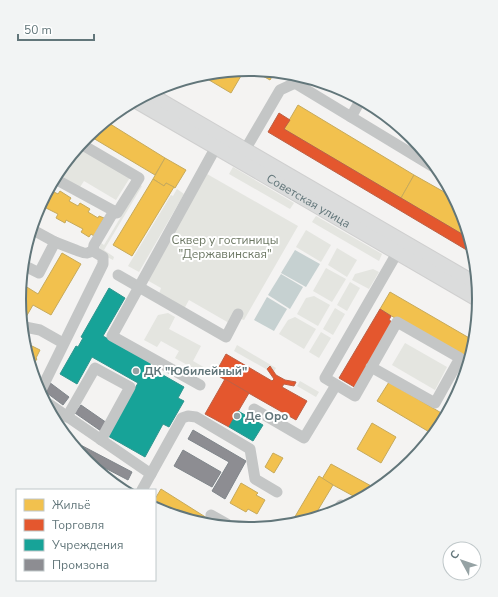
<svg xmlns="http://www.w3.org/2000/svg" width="498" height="597" font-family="'Nunito Sans',sans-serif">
  <rect width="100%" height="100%" fill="#f4f3f2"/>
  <g fill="#e4e5e0">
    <polygon points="79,147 131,176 116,200 84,181 80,187 60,176"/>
    <polygon points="233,167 294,203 290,209 229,174"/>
    <polygon points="207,174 298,226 244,320 241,319 229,323 189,300 184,309 159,294 161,288 147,280"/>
    <polygon points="140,185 142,186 104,250 114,257 113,260 103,255 99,250 101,243 104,245"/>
    <polygon points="177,189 184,194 139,272 128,266 171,195 173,196"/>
    <polygon points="316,216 382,254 379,261 312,222"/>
    <polygon points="306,230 331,245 321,262 296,247"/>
    <polygon points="337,248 357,260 347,277 328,265"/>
    <polygon points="326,268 346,279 332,302 313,291"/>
    <polygon points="373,269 379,272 369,289 352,280 355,274"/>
    <polygon points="350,282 360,288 347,311 337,305"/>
    <polygon points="314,296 330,305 318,326 297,314 306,298"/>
    <polygon points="335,308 345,314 333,335 323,329"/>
    <polygon points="168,313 175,317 169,329 201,346 193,361 207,369 203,374 175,358 179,351 161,341 157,347 144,340 158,315"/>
    <polygon points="295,317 316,329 304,349 279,334 288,320"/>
    <polygon points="321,332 331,338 319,358 309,352"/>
    <polygon points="405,343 447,367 435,390 392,365"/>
    <polygon points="237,345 276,368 273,373 234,351"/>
    <polygon points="300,381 319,392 316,397 297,386"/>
  </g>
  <g fill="#c6d1d1">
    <polygon points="295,250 320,264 306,287 281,273"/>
    <polygon points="281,274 303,287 290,309 268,295"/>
    <polygon points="267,297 287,309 274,331 254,320"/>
  </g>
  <g fill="#f2c14e" stroke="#c7aa5b">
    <polygon points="245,69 231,93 204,77"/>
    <polygon points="250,69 274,73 270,80"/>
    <polygon points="298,105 414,175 401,198 284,129"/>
    <polygon points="107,122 165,158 155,175 88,135"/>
    <polygon points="165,158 186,170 175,188 166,183 164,186 153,179"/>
    <polygon points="414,175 453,197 462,211 467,237 401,198"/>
    <polygon points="153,179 164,186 166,183 174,187 132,256 113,245"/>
    <polygon points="50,190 58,194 60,191 71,198 69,201 78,206 80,203 90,209 88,212 98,218 99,216 104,218 94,236 91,234 89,237 81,232 83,229 66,220 65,223 56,218 58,214 44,207 43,209 39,207"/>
    <polygon points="62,253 81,264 51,315 33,305 26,317 22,314 19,298 22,284 38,294"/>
    <polygon points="390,292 471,339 466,366 407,332 410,327 380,309"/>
    <polygon points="27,340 31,343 30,345 40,350 36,358 37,359 32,366"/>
    <polygon points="389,382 443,414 431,433 377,401"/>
    <polygon points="372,423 396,437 381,463 357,449"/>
    <polygon points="273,453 283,458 274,473 265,467"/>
    <polygon points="331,464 373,487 357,498 322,479"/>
    <polygon points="319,476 333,485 315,515 293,520"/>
    <polygon points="241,483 258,493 256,495 265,500 257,514 248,509 246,512 230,503"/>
    <polygon points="161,489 207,518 206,520 161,511 155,507 155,499"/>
  </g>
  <g fill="#e4572e" stroke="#bd6045">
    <polygon points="279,113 290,120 284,129 467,237 470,252 268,132"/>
    <polygon points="380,309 391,316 389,320 394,323 356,388 339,378"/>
    <polygon points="226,354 272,381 274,379 267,369 270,366 276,375 285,380 296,382 294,386 284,384 282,387 307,401 296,420 215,374"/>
    <polygon points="225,379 249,393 229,427 205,414"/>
  </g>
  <g fill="#17a398" stroke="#2e968f">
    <polygon points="109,288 125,298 103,336 151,363 149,367 184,387 178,398 184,401 169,427 163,424 145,457 108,436 138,383 92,357 77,384 60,374 76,346 78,347 83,338 81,337"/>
    <polygon points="238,411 263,425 253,441 229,427"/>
  </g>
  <g fill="#8d8d92" stroke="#80868b">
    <polygon points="45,379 69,397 63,405 39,387"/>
    <polygon points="81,405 107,423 101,431 75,413"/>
    <polygon points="193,430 246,461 225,499 212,491 229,462 188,439"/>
    <polygon points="73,441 132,472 128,480 84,457"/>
    <polygon points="183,450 221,472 212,487 174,466"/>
  </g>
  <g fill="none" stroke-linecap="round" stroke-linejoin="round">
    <g stroke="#cfcfcf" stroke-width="16">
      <g id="major">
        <polyline points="149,94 476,284"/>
        <path id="s1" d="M138 102 479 300"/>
      </g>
    </g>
    <g stroke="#c4c6c6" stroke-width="11">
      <polyline points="351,117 360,101"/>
      <polyline points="81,144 139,178 117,213 114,211"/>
      <polyline points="245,150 280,90 295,83 432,166"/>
      <path d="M55 242C61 244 84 254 87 253 88 253 93 251 93 251"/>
      <polyline points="25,266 39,273 55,242 33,230"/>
      <polyline points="118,275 226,337 238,314"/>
      <polyline points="25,327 40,330 63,343"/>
      <polyline points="371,367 435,403 460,358 397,322 355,396 325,378 397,253"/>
      <polyline points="200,385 112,336 216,147"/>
      <polyline points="40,392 103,264 103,257 93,251 94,245 114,211 57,180"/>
      <polyline points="49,404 151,474"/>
      <polyline points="254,409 304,438 336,385"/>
      <polyline points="67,417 95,368 130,387 101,440"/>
      <polyline points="142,490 182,418 188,416 196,417 250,449 255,479 277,492"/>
      <polyline points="338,510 341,505 343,507"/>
      <polyline points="211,515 227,524"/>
    </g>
    <use href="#major" stroke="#dbdcdc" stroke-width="14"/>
  </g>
  <g fill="#95a2a4" stroke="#fff" stroke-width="1.5">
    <circle cx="136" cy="371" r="4"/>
    <circle cx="237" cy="416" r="4"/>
  </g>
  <g text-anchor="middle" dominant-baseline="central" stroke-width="4" stroke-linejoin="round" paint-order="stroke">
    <g font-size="12" fill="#62767a" stroke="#fff">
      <text stroke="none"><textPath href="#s1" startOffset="197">Советская улица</textPath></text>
    </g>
    <g font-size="12" fill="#6d7864" stroke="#fff">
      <text x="225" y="240">Сквер у гостиницы<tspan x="225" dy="14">"Державинская"</tspan></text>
    </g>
    <g font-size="12" font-weight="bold" fill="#62767a" stroke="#fff" text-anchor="start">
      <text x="144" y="371">ДК "Юбилейный"</text>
      <text x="245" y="416">Де Оро</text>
    </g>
  </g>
  <path d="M0 0H498V597H0ZM26 299a223 223 0 1 1 446 0a223 223 0 1 1-446 0Z" fill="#f2f4f4" fill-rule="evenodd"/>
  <path fill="none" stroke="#62767a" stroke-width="2" d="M26 299a223 223 0 1 1 446 0a223 223 0 1 1-446 0Z"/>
  <rect x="16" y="489" width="140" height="92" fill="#ffffff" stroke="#c0c8ca"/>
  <rect x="24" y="499" width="20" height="12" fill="#f2c14e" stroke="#c0c8ca"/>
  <text x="52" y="509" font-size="12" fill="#62767a">Жильё</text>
  <rect x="24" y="519" width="20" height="12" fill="#e4572e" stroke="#c0c8ca"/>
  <text x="52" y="529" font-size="12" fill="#62767a">Торговля</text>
  <rect x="24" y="539" width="20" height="12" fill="#17a398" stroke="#c0c8ca"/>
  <text x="52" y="549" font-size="12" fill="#62767a">Учреждения</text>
  <rect x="24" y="559" width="20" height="12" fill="#8d8d92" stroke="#c0c8ca"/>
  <text x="52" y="569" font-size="12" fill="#62767a">Промзона</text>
  <g transform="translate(462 561) rotate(310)"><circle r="19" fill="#ffffff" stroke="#c0c8ca"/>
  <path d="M0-3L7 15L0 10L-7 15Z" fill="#95a2a4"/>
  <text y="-6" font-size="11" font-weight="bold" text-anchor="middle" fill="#62767a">С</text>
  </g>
  <path d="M18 34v6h76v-6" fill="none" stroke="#62767a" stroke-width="2"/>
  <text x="24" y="34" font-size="12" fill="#62767a" stroke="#ffffff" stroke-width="3" paint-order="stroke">50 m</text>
</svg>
